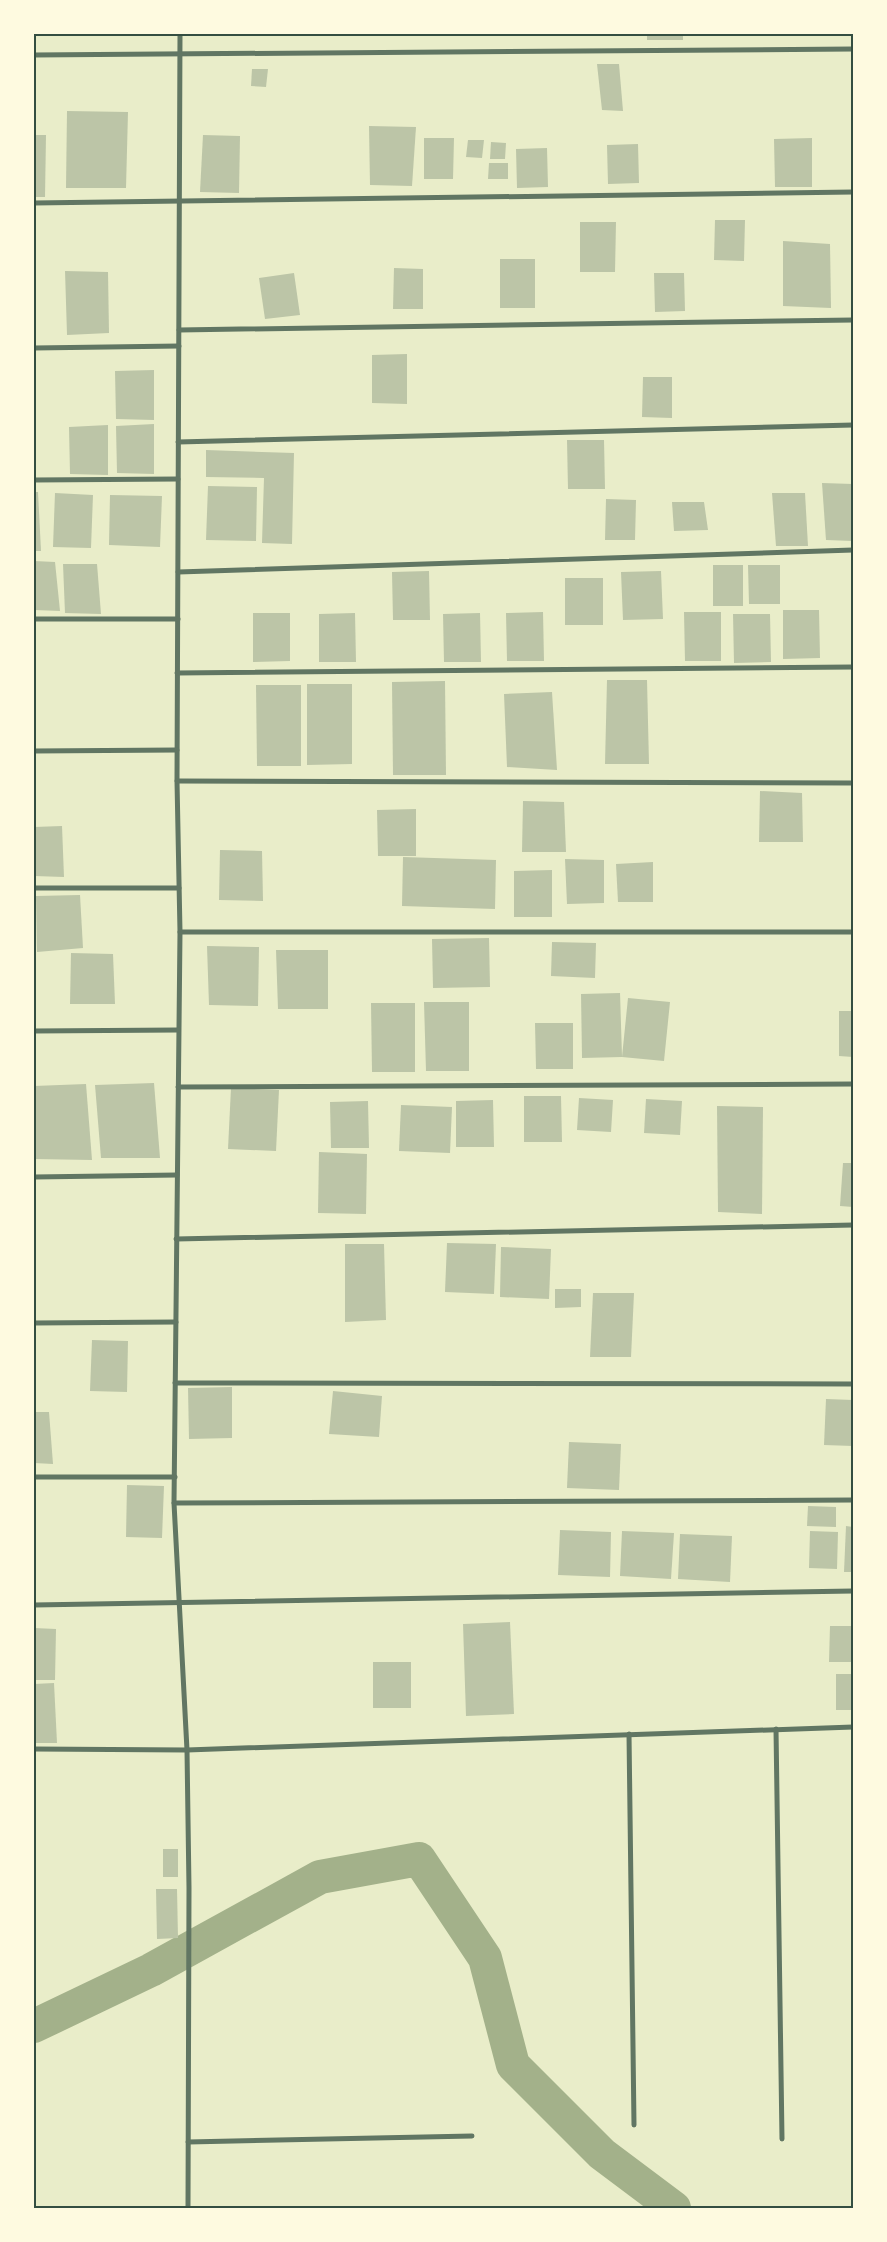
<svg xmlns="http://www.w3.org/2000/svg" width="887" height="2242" font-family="Roboto,sans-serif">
  <rect width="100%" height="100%" fill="#e9edc9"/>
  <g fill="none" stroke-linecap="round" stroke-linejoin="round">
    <polyline stroke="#a3b18a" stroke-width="34" points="34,2026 151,1970 320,1877 419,1859 485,1958 513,2065 602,2154 674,2208"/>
  </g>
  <g fill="#bcc5a7">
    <rect x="647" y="34" width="36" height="6"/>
    <polygon points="597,64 619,64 623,111 602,110"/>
    <polygon points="252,69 268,69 266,87 251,86"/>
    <polygon points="67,111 128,112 126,188 66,188"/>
    <polygon points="369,126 416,127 412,186 370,185"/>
    <polygon points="34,135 46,135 45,197 34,197"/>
    <polygon points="203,135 240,136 239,193 200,192"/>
    <polygon points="424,138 454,138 453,179 424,179"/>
    <polygon points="812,138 812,187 775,187 774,139"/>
    <polygon points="468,140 484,140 482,158 466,157"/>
    <polygon points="491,142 506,143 505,159 490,159"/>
    <polygon points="638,144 639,183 608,184 607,145"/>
    <polygon points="547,148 548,187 517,188 516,149"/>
    <polygon points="489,163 508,163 508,179 488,179"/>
    <polygon points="715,220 745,220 744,261 714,260"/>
    <polygon points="580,222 616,222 615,272 580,272"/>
    <polygon points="783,241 830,244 831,308 783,306"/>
    <rect x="500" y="259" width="35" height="49"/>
    <polygon points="394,268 423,269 423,309 393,309"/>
    <polygon points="65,271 108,272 109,333 67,335"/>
    <polygon points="294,273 300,315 265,319 259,278"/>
    <polygon points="654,273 684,273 685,311 655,312"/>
    <polygon points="407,354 407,404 372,403 372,355"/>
    <polygon points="154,370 154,420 116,419 115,371"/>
    <polygon points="643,377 672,377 672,418 642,417"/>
    <polygon points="154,424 154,474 117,473 116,426"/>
    <polygon points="108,425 108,475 70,474 69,427"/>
    <polygon points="567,440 604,440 605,489 568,489"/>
    <polygon points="206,450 294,453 292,544 262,543 264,478 206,477"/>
    <polygon points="822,483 853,484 853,541 826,540"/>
    <polygon points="208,486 257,487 256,541 206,540"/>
    <polygon points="34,492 38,492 41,551 34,551"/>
    <polygon points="55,493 93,495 91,548 53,547"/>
    <polygon points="772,493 805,493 808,546 776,546"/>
    <polygon points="110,495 162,496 160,547 109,545"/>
    <polygon points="606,499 636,500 635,540 605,540"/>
    <polygon points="672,502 704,502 708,530 674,531"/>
    <polygon points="34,561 55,562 60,611 34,610"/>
    <polygon points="63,564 97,564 101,614 65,613"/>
    <rect x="713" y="565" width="30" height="41"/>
    <polygon points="748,565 780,565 780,604 749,604"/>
    <polygon points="429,571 430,620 393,620 392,572"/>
    <polygon points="661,571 663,619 623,620 621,572"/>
    <rect x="565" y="578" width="38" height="47"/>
    <polygon points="783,610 819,610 820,658 783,659"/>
    <polygon points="543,612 544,661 507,661 506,613"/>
    <polygon points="684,612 721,612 721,661 685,661"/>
    <polygon points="253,613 290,613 290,661 253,662"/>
    <polygon points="355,613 356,662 319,662 319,614"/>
    <polygon points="480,613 481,662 444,662 443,614"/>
    <polygon points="733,614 770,614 771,662 734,663"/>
    <polygon points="607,680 647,680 649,764 605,764"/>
    <polygon points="445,681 446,775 393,775 392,682"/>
    <polygon points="307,684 352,684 352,764 307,765"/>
    <polygon points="256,685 301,685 301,766 257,766"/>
    <polygon points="552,692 557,770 507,767 504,694"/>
    <polygon points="760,791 802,793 803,842 759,842"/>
    <polygon points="523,801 564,802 566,852 522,852"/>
    <polygon points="416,809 416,856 378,856 377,810"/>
    <polygon points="62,826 64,877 34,876 34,827"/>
    <polygon points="220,850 262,851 263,901 219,900"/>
    <polygon points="403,857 496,860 495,909 402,906"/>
    <polygon points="565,859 604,860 604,903 567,904"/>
    <polygon points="653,862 653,902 618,902 616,864"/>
    <polygon points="552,870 552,917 514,917 514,871"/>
    <polygon points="80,895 83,948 37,952 36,896"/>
    <polygon points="489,938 490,987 433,988 432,939"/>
    <polygon points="552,942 596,943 595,978 551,976"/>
    <polygon points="207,946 259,947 258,1006 209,1005"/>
    <polygon points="276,950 328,950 328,1009 278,1009"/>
    <polygon points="71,953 113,954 115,1004 70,1004"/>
    <polygon points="620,993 622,1057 582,1058 581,994"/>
    <polygon points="628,998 670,1002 664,1061 622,1057"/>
    <polygon points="424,1002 469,1002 469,1071 426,1071"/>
    <polygon points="371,1003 415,1003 415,1072 372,1072"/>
    <polygon points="839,1011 853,1011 853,1057 839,1056"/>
    <polygon points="535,1023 573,1023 573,1069 536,1069"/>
    <polygon points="154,1083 160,1158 101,1158 95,1085"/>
    <polygon points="86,1084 92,1160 34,1159 34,1086"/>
    <polygon points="231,1088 279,1090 276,1151 228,1149"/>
    <polygon points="524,1096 561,1096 562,1142 524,1142"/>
    <polygon points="579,1098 613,1100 611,1132 577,1130"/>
    <polygon points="646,1099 682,1101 680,1135 644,1133"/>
    <polygon points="493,1100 494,1147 456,1147 456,1101"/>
    <polygon points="368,1101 369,1148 331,1148 330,1102"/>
    <polygon points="401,1105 452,1107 450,1153 399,1151"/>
    <polygon points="717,1106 763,1107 762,1214 718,1212"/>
    <polygon points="319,1152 367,1154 366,1214 318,1213"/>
    <polygon points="843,1163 853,1163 853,1207 840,1206"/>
    <polygon points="447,1243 496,1244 494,1294 445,1292"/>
    <polygon points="345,1244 384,1244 386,1320 345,1322"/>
    <polygon points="501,1247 551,1249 549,1299 500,1297"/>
    <polygon points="555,1289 581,1289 581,1307 555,1308"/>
    <polygon points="593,1293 634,1293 631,1357 590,1357"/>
    <polygon points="92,1340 128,1341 127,1392 90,1391"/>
    <polygon points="232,1387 232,1438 189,1439 188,1388"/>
    <polygon points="333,1391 382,1396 379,1437 329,1434"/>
    <polygon points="826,1399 853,1400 853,1446 824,1445"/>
    <polygon points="34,1412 49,1412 53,1464 34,1463"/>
    <polygon points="569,1442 621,1444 619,1490 567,1488"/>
    <polygon points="127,1485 164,1486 162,1538 126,1537"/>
    <polygon points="808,1506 836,1507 836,1527 807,1526"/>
    <polygon points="846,1526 853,1527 853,1572 844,1572"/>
    <polygon points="560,1530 611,1532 610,1577 558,1575"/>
    <polygon points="622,1531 674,1533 671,1579 620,1576"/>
    <polygon points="810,1531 838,1532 837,1569 809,1568"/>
    <polygon points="680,1534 732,1536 730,1582 678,1579"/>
    <polygon points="510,1622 514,1714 466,1716 463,1624"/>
    <polygon points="830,1626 853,1626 853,1662 829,1662"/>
    <polygon points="34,1628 56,1629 55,1680 34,1680"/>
    <rect x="373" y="1662" width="38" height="46"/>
    <rect x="836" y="1674" width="17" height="36"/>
    <polygon points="54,1683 57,1743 34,1743 34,1684"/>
    <rect x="163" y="1849" width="15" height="28"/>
    <polygon points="156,1889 177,1889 178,1938 157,1939"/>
  </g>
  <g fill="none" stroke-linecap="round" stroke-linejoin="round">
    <g stroke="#617663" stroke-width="5">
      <polyline points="180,34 177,781 180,932 174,1503 187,1750 189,1888 188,2208"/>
      <polyline points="34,55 853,49"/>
      <polyline points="34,203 853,192"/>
      <polyline points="179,330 853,320"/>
      <polyline points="34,348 179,346"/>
      <polyline points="178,442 853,425"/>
      <polyline points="34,480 178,479"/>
      <polyline points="178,572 853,550"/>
      <polyline points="34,619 178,619"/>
      <polyline points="177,673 853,667"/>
      <polyline points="34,751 177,750"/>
      <polyline points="177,781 853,783"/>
      <polyline points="34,888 179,888"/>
      <polyline points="180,932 853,932"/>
      <polyline points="34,1031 178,1030"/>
      <polyline points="178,1087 853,1084"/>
      <polyline points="34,1177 177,1175"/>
      <polyline points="176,1239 853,1225"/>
      <polyline points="34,1323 176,1322"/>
      <polyline points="175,1383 853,1384"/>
      <polyline points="34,1477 175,1477"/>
      <polyline points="174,1503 853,1500"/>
      <polyline points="34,1605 853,1591"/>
      <polyline points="776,1729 782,2139"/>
      <polyline points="629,1734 634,2125"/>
      <polyline points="34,1749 187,1750 853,1727"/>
      <polyline points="188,2142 472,2136"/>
    </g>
  </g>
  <rect width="887" height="2242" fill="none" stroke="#fefae0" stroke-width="70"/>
  <rect x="35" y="35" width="817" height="2172" fill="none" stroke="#344e41" stroke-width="2"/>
</svg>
